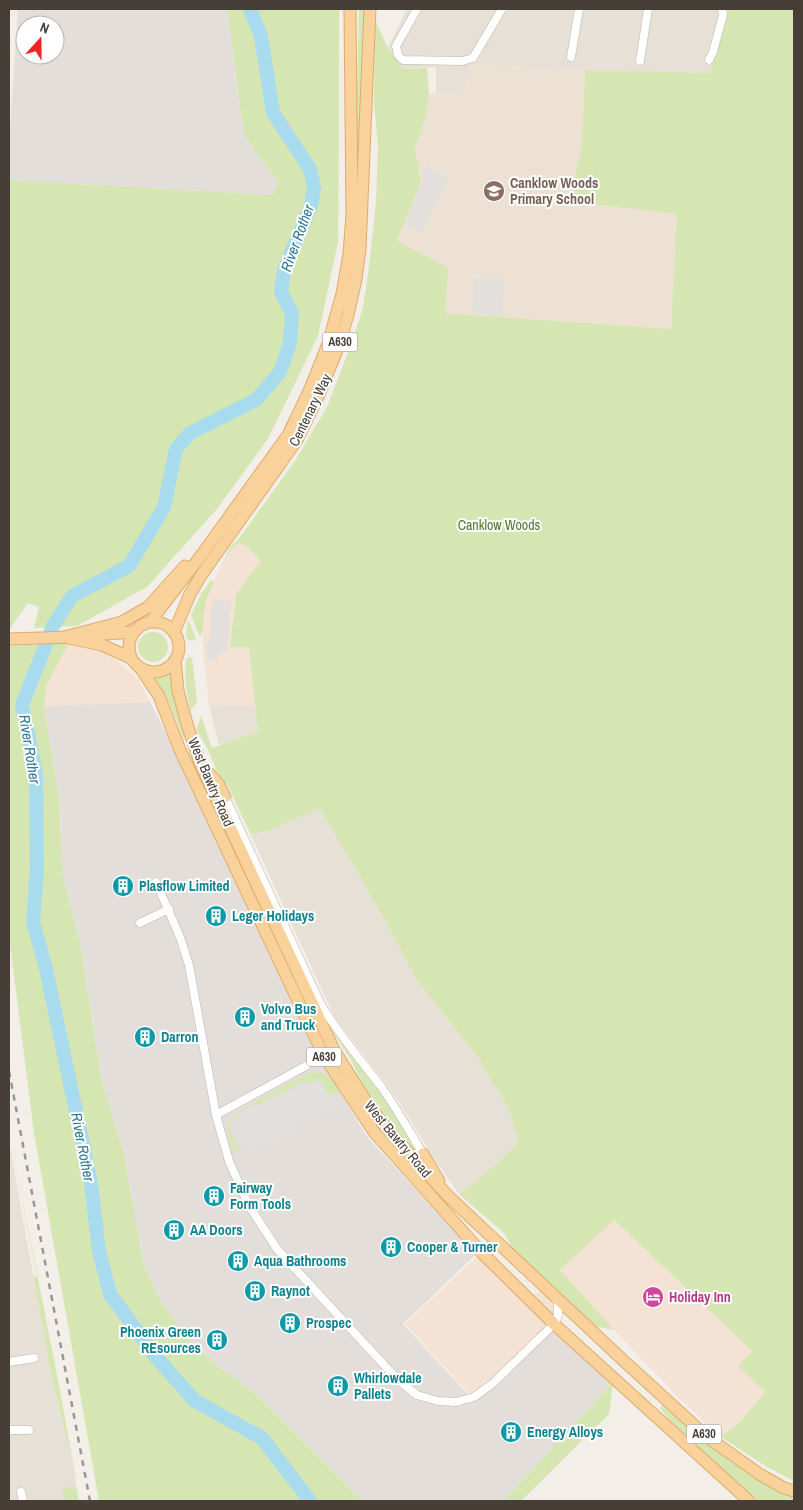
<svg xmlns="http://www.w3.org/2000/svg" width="803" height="1510" font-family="'Archivo Narrow',sans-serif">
  <rect width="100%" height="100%" fill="#f3eee8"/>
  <g fill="#e7e0d7">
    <polygon points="407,9 729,9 710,74 471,66 464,94 436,93 436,67 403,69 388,48"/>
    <polygon points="209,705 256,706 258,731 219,745"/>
    <polygon points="320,809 376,904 416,979 476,1055 509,1109 518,1143 484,1175 459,1194 431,1154 396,1097 334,1016 251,835 269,830"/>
    <polygon points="9,1142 51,1374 75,1473 76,1486 68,1488 70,1501 9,1501"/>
  </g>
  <g fill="#f4e2d5">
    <polygon points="240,543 247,547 261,561 236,594 230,647 249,647 256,706 209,705 203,651 203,614 207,595 221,566 232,548"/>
    <polygon points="69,643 87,645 108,653 139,680 150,702 44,706 47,684"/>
    <polygon points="613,1220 752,1351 739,1366 765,1392 740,1422 721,1437 686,1405 614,1330 568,1301 527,1346 484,1388 472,1396 405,1324 478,1256 525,1304"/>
  </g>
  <g fill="#e3deda" fill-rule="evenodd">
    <path d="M18 9H227L244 136 278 182 272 195 9 180V141ZM25 25H55V55H25Z"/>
    <polygon points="150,702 179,758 309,1039 333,1080 367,1137 476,1254 403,1324 473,1400 553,1330 613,1382 518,1485 502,1501 363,1501 254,1392 219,1367 189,1339 160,1301 143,1261 124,1154 101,1077 80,942 62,870 59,796 44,706"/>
  </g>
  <polygon fill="#ece1d3" points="471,66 585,70 582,144 569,200 678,213 671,329 445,313 397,242 421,182 415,148 425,120 429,93 464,94"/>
  <g fill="#d6e6b3">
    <polygon points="227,9 339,9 339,142 338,242 318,336 268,439 216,510 147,587 77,626 34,628 39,607 28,603 9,630 9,180 272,195 278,182 244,136"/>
    <polygon points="359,9 364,9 359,152 356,151 356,138"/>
    <polygon points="729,9 794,9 794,1480 792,1480 767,1467 721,1437 740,1422 765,1392 738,1366 752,1351 614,1220 560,1270 614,1330 593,1326 568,1300 513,1250 505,1234 459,1194 484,1175 518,1143 509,1109 476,1055 416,979 376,904 320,809 269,830 251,835 228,786 219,776 206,746 197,731 197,728 201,716 212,748 258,731 249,647 230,647 236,594 261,561 247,547 240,543 232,548 221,566 230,547 240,537 295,461 327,407 349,350 363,308 369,267 376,202 378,145 374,103 375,20 388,48 403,69 427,68 429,93 425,120 415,148 421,182 397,241 448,268 445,313 671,329 677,214 569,201 582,144 585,70 710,73"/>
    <path d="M211 580 214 582C209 592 205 601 204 613 202 621 205 629 200 637L191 615 201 594Z"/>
    <polygon points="188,619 196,638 193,641 187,639 186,635"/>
    <circle cx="153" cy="647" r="15"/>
    <polygon points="69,643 47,684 44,706 59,796 62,870 80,942 101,1077 124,1154 143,1261 160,1301 189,1339 219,1367 254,1392 363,1501 99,1501 34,1133 9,936 9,646"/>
    <path d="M190 657 192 658 197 699 196 704 191 710C186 693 184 677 186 659Z"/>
    <path d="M171 673 188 736 183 738C175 717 168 697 155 678L165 676Z"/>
    <path d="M330 1028C365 1070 397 1113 423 1161L412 1150 368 1094 351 1060Z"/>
    <path d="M321 1072 333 1080 340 1091 329 1096 319 1079 308 1085 305 1081 282 1094 281 1092 258 1106 256 1104 240 1113 241 1115 231 1121 230 1132 240 1150H233C230 1141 226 1132 229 1123 234 1110 293 1081 308 1073Z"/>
    <polygon points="9,1132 59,1385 75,1473 51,1374 33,1275 37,1278"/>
    <polygon points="613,1382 609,1414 521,1501 502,1501 518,1485"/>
    <polygon points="662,1405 700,1437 740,1467 761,1481 794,1495 794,1501 757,1501 679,1432 660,1408"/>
    <polygon points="76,1486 79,1501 62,1501 64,1501 63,1491 61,1489"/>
  </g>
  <g fill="#e2dfdd">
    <polygon points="428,165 431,170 449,177 422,233 405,224 424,179 421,169"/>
    <polygon points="504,278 502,316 472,314 474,279"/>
    <polygon points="213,598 232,602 229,614 229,635 227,651 221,651 220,654 216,655 217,660 208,661 206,645 211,633 211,612"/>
    <polygon points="319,1079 335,1106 251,1155 235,1125 241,1122 238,1117 240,1115 239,1113 256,1103 258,1106 281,1092 283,1094 305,1081 308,1085"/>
  </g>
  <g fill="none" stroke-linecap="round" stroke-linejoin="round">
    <polyline stroke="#a8dbed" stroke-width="14" points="250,9 261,36 273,113 310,169 314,187 311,206 284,270 281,292 292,313 290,343 280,372 256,400 190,433 176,449 164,507 129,566 72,596 53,626 22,705 36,773 37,869 33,922 46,969 91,1183 99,1251 110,1294 156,1357 195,1401 262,1438 310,1501"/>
    <g stroke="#beb5ab" stroke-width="9">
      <g id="street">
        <polyline points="417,9 396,46 398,55 403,60 462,61 473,58 502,9"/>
        <polyline points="571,57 579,9"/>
        <polyline points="709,60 713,52 723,15 722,9"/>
        <polyline points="640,61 648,9"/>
        <path d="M225 797 320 1003C337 1032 359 1058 380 1085 396 1107 409 1131 423 1154"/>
        <path d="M156 882 180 937 189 965 216 1115 229 1161 249 1206 277 1249 398 1380 417 1395 438 1401 456 1402 474 1397 492 1384 554 1324C560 1316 558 1308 557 1298"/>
        <polyline points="140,923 169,909"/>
        <polyline points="216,1115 324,1056"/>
        <polyline points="9,1362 34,1358"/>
        <polyline points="9,1430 29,1430"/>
        <polyline points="21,1492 23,1501"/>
      </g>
    </g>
    <g stroke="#deab6c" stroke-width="13">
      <g id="primary">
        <circle cx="154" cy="647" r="25"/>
        <polyline points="150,622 200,557 288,435 310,389 328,344 342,294 349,254 352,215 350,9"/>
        <polyline points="174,632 190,594 202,574 297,440 318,397 339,345 348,315 356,279 360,249 370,9"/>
        <polyline points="93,635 133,632"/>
        <polyline points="64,637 122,622 148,607 185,566"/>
        <polyline points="69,638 102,645 131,658"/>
        <polyline points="9,639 72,637"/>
        <polyline points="175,660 178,691 187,724 200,763 334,1050 367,1103 391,1134 448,1196 625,1362 707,1437 761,1475 784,1488 794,1491"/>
        <polyline points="141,669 159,696 180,750 324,1056 374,1132 482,1253 554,1324 749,1501"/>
        <polyline points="210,774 219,785 225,797"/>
        <polyline points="423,1154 439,1181"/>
      </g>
    </g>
    <use href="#street" stroke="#fff" stroke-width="8"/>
    <use href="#primary" stroke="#f9d19b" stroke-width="11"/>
    <polyline stroke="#979797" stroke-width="2.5" stroke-dasharray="6 6" stroke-linecap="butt" points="9,1071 90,1501"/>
  </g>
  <defs>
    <g id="school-disc" transform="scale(1.125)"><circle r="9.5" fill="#8d6e63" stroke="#fff"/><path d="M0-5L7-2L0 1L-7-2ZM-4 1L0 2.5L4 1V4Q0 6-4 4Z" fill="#fff"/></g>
    <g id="building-disc" transform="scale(1.125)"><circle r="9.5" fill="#0f9aa8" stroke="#fff"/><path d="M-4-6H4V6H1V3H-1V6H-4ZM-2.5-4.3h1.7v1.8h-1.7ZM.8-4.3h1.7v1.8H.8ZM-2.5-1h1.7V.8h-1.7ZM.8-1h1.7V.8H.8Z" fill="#fff"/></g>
    <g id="hotel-disc" transform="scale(1.125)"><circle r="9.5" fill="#d1479c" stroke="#fff"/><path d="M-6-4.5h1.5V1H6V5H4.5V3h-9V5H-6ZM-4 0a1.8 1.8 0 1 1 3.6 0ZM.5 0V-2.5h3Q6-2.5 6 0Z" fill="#fff"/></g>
  </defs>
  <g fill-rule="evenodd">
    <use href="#school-disc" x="494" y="191"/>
    <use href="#building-disc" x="123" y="886"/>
    <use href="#building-disc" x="216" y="916"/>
    <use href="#building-disc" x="245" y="1017"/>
    <use href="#building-disc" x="145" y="1037"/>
    <use href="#building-disc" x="214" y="1196"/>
    <use href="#building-disc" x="174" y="1230"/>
    <use href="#building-disc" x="391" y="1247"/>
    <use href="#building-disc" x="238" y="1261"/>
    <use href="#building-disc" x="255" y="1291"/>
    <use href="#hotel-disc" x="653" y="1297"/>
    <use href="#building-disc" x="290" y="1323"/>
    <use href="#building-disc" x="217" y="1340"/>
    <use href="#building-disc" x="338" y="1386"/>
    <use href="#building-disc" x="511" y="1432"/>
  </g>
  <g text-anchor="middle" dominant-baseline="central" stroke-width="4" stroke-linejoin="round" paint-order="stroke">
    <g fill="#fff" stroke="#7e7873" stroke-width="1">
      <rect x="322.5" y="332.5" width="35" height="19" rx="4"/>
      <rect x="306.5" y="1047.5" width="35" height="19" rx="4"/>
      <rect x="686.5" y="1424.5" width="35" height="19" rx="4"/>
    </g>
    <g font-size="12" font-weight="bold" fill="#473e37">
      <text x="340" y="342">A630</text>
      <text x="324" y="1057">A630</text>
      <text x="704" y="1434">A630</text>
    </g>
    <g font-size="14" font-weight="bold" fill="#785e54" stroke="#fff" text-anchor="start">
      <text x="510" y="183">Canklow Woods<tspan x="510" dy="16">Primary School</tspan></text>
    </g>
    <g font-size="14" fill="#473e37" stroke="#fff">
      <text transform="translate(310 410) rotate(-64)">Centenary Way</text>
      <text transform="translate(211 782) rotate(67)">West Bawtry Road</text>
      <text transform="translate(398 1139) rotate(50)">West Bawtry Road</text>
    </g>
    <g font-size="14" fill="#53762d" stroke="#fff">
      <text x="499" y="525">Canklow Woods</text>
    </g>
    <g font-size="14" font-weight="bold" fill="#0d838f" stroke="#fff" text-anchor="start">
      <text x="139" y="886">Plasflow Limited</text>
      <text x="232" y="916">Leger Holidays</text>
      <text x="261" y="1009">Volvo Bus<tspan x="261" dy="16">and Truck</tspan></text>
      <text x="161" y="1037">Darron</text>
      <text x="230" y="1188">Fairway<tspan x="230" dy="16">Form Tools</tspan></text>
      <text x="190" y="1230">AA Doors</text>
      <text x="407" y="1247">Cooper &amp; Turner</text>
      <text x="254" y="1261">Aqua Bathrooms</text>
      <text x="271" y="1291">Raynot</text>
      <text x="306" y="1323">Prospec</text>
      <text x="201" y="1332" text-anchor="end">Phoenix Green<tspan x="201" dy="16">REsources</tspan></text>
      <text x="354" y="1378">Whirlowdale<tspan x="354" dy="16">Pallets</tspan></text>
      <text x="527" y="1432">Energy Alloys</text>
    </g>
    <g font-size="14" font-weight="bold" fill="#b23c85" stroke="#fff" text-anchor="start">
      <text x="669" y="1297">Holiday Inn</text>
    </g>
    <g font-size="15" font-style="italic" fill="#307a96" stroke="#fff">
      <text transform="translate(297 238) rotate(-70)">River Rother</text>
      <text transform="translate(30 749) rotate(81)">River Rother</text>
      <text transform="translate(83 1147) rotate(79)">River Rother</text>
    </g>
  </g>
  <rect width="803" height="1510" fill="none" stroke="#473e37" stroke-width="20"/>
  <g transform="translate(40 40) rotate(21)"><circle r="24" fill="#ffffff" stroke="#b5b2af"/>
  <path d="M0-4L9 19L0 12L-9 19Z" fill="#ef2523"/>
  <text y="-8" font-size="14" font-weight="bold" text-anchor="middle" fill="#473e37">N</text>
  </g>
</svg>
